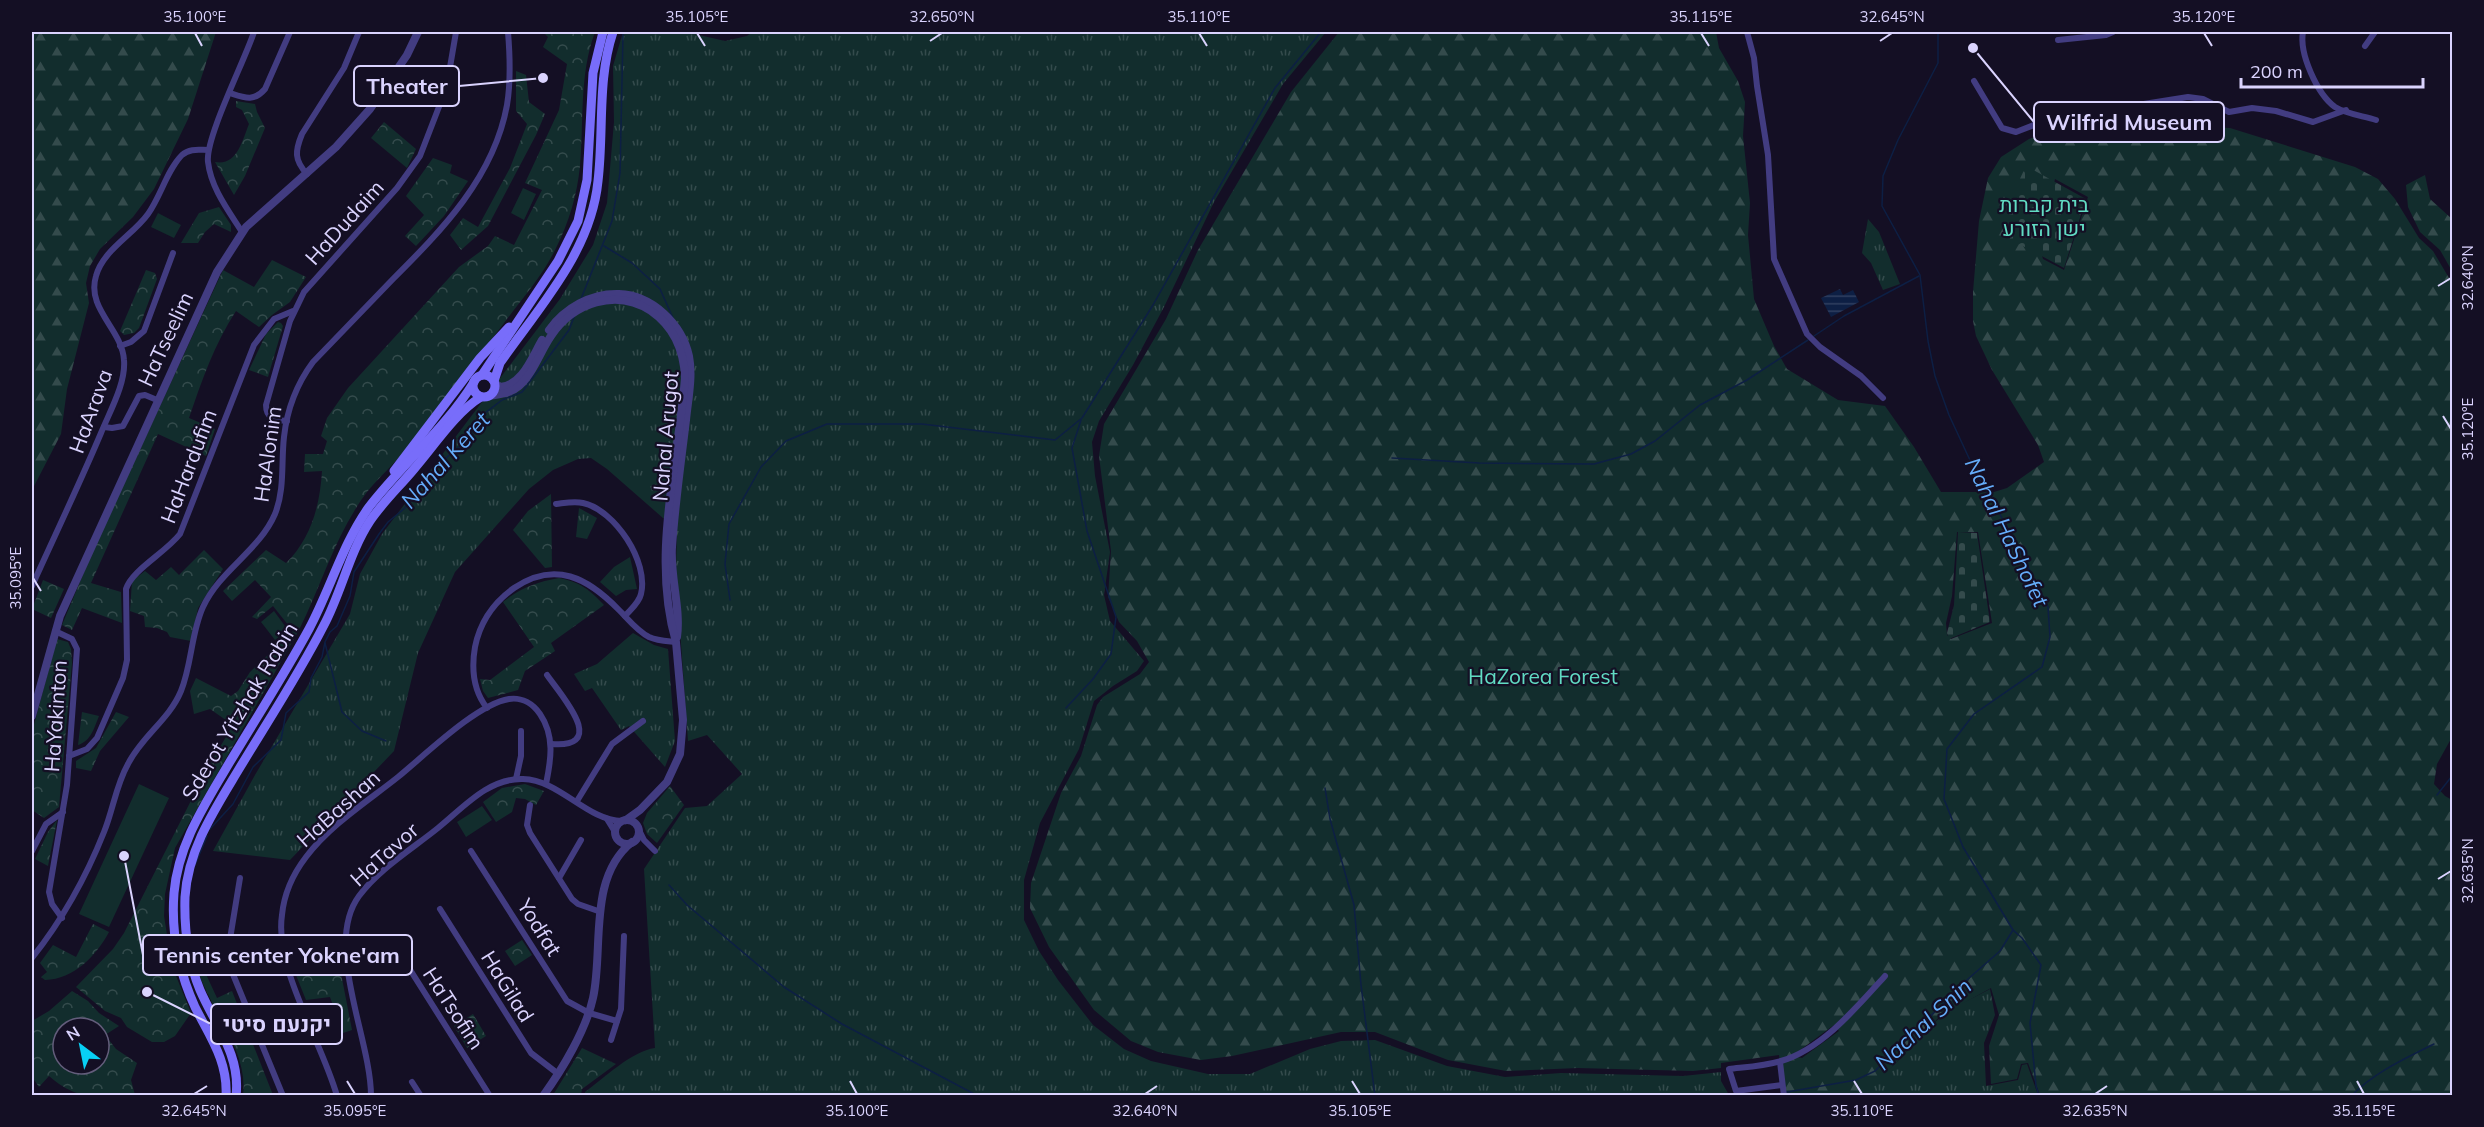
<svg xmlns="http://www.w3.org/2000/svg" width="2484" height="1127" font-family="Mulish,Heebo,sans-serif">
  <defs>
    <pattern id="grass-tufts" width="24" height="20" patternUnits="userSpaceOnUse" patternTransform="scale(1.5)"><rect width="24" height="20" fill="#122d2d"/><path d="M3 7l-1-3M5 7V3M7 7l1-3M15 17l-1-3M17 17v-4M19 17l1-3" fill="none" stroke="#344b4c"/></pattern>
    <pattern id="forest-firs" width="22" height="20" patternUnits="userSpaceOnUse" patternTransform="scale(1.5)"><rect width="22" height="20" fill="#122d2d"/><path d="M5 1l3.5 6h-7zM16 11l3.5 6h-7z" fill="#344b4c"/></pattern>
    <pattern id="cemetery-stones" width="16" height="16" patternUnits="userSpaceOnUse" patternTransform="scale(1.5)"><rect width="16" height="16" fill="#122d2d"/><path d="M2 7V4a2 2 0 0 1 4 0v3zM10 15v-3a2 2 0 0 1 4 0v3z" fill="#344b4c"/></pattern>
    <pattern id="park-crowns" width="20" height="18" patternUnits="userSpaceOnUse" patternTransform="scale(1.5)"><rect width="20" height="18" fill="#122d2d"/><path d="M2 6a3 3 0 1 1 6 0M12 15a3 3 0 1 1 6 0" fill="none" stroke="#344b4c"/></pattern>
    <pattern id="water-rules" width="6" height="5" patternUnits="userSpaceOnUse" patternTransform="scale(1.5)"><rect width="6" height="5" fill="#0d1f44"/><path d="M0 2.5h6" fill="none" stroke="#303f60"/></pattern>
  </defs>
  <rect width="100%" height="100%" fill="#140f24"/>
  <g fill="url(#grass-tufts)">
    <path d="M623 32 657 34 686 32 725 41 747 36 752 32H1326L1283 84 1214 202 1164 307 1133 365 1099 421 1092 442 1095 476 1110 552 1104 595 1110 621 1144 661 1137 671 1113 686 1094 701 1079 749 1040 823 1024 880V920L1039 951 1058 980 1093 1025 1124 1049 1151 1061 1208 1074H1250L1310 1049 1341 1041 1375 1040 1447 1066 1505 1077 1561 1073 1683 1076 1721 1072V1081L1729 1095H585V1092C604 1078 632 1051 655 1048L644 869 685 808 707 806 742 774 707 735 688 741 676 574 677 522 663 518 607 469 591 458 578 459 553 470 529 489 455 572 418 653 394 751 290 860 213 851 255 775 350 614 360 574 382 534 560 299 593 245 607 203 614 122 613 66Z"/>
    <polygon points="1868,219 1879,232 1900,284 1883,290 1871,263 1862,253"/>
    <polygon points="579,508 597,518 587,539 576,537"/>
    <polygon points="630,557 637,589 626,590 616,596 600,582 614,567"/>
    <polygon points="633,633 654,645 668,649 675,741 665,767 629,726 621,730 592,688 585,691 574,674 597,664"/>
    <path d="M1990 989 1995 1015 1984 1043 1986 1086 2018 1080 2022 1065 2027 1064 2038 1095H1845C1891 1083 1906 1045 1941 1017 1955 1005 1974 998 1990 989Z"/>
  </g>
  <g fill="url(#forest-firs)" fill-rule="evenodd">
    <polygon points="32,32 216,32 188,119 154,189 133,217 100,249 90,266 86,283 89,303 67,389 61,434 32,490"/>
    <path d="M1339 32H1716L1719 48 1738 81 1745 102 1743 136 1750 203 1748 235 1754 299 1774 346 1787 369 1838 400 1885 406 1914 447 1941 492H1994L2007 488 2044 462 2038 445 1992 370 1976 336 1973 321V292L1979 221 1988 178 2001 157 2029 139 2056 129 2174 108 2208 127 2230 128 2355 167 2378 179 2395 199 2419 238 2433 251 2452 283V737L2437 764 2434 784 2445 796 2452 800V1095H2040L2028 1063 2021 1064 2017 1079 1991 1084 1989 1046 1999 1015 1991 988 1940 1016 1880 1080 1861 1091 1844 1095H1784L1779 1055 1721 1063V1068L1693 1071 1578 1068 1506 1071 1448 1060 1375 1032H1341L1232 1056 1201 1060 1158 1052 1131 1041 1094 1010 1049 947 1030 908 1031 883 1061 793 1081 756 1097 705 1103 697 1140 674 1149 662 1137 641 1119 622 1108 597 1111 551 1099 456 1104 424 1166 319 1198 250 1291 92ZM2055 179 2088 197 2064 270 2043 259 2039 246ZM1957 532H1978L1992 623 1951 639 1947 635 1946 623 1952 596ZM1834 1025 1839 1031 1802 1058 1792 1056Z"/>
    <polygon points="2425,175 2430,199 2452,219 2452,271 2440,250 2420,232 2408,207 2406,185"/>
  </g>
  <g fill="url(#cemetery-stones)">
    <polygon points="2026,166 2086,199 2064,268 2010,239 2009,202"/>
    <polygon points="1958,532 1977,533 1990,622 1949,639 1947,633 1954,605"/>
  </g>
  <g fill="url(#park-crowns)" fill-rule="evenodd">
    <path d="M547 32H595C579 75 584 121 580 166 577 195 569 222 556 248 543 275 522 299 504 323 473 364 443 405 410 445 397 461 381 475 367 492 336 533 322 584 299 630L175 848 165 894 164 916 172 966 191 1013 175 1036 164 1042H152L127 1027 121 1018 105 1011 76 987 113 949 124 933 207 769 233 725 210 709 194 714 190 691 196 678 231 696 238 691 250 672 293 631 273 606 257 619 252 617 271 597 255 580 232 601 223 591 266 550 286 563C311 539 320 505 322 471L304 472 305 454H323L327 441 321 436 327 418 348 388 459 267 488 246 495 236 514 245 542 190 525 183 559 110 567 64 543 47 548 37 545 34Z"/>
    <polygon points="516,71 526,75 529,102 545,114 536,135 488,226 461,250 450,235 463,218 478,227 510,168 527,124 516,111"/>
    <path d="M236 101 255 104 257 112 265 128 245 176 234 195 215 162C237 166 242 141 249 124L242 110 236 107Z"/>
    <polygon points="384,122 416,149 407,168 371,138"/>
    <polygon points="433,158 452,165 450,173 468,181 444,216 416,246 405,236 424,215 406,196"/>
    <polygon points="219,207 231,225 231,232 214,224 205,232 198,243 181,243 199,213"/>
    <path d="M272 260 306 277 290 302 272 315 259 327 236 311C214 345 202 380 189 418L215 429 206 456 158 434 91 583 121 592 122 623 82 608 72 630 62 625 92 553 223 270 254 287Z"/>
    <polygon points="146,270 155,273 157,279 139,328 134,333 124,335 120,331"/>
    <polygon points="278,322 281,323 283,326 268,377 249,370 266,334"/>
    <polygon points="551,494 552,567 545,568 513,530 528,511"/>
    <polygon points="204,550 223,569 198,608 191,641 170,637 167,632 157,628 145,627 144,616 130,611 132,581 145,571 156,580 171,567 179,575"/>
    <path d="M559 578C580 582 590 590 604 605L551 643 555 651 525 671 518 690 488 698 483 691 480 679 490 680 534 647 503 602C520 588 537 582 559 578Z"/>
    <polygon points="43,580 64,589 51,618 32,609"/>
    <polygon points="57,639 68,642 71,649 72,663 59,807 44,818 32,810 32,732"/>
    <path d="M82 712 99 716C94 728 91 741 78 745Z"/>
    <polygon points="116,712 129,717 100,751 91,771 76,768 76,761 96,748"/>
    <polygon points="525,784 544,791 536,805 525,799 516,798 512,812 496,822 483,802 502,788"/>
    <polygon points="670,786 684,805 657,843 647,834 643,823 647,813"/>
    <polygon points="57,820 48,866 35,859 48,832"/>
    <path d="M93 924 109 932C96 956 74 979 45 980L41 977 47 972 40 963 53 945 76 957Z"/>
    <polygon points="522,940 532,955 515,966 505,951"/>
    <path d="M201 954 204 970 217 998 232 991 273 1095H243C248 1058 221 1023 206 990 200 979 197 967 193 955Z"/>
    <polygon points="338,958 352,1030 343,1033 330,997 306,1000 294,970"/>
    <path d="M72 991 88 1001 99 1013 119 1026 105 1035 116 1049 137 1063 131 1080 135 1095C98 1095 80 1103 49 1076L39 1087 32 1077V1021L49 1011ZM63 1028H99V1064H63Z"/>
    <polygon points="473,1014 486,1036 467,1048 454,1026"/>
    <polygon points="582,1048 616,1064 582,1089 581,1095 553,1095"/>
  </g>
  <g fill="#122d2d">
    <polygon points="523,188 536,194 524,220 511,213"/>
    <polygon points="158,213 181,225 174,238 151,227"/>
    <polygon points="274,611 288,630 275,640 261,622"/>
    <polygon points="139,784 169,798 109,927 79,914"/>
    <polygon points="482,806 492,820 466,837 457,822"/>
  </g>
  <polygon fill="url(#water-rules)" points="1840,289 1843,295 1853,290 1859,302 1831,317 1821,298"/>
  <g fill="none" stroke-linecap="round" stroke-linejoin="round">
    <g stroke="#0d1f44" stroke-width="1.5">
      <polyline points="1938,32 1938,63 1898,140 1883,176 1882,206 1920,275 1928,341 1935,376 1949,415 1975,471 2013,537 2048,607 2050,637 2042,667 1974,714 1947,749 1944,799 1963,847 2013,930 2022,938 2041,965 2030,1023 2036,1086 2039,1096"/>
      <polyline points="604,246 632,263 660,289 673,318"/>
      <polyline points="581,299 612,221 620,173 623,34 625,32"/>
      <polyline points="1814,336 1844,316 1919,276"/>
      <polyline points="1392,458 1479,463 1594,464 1631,454 1655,441 1700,405 1747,380 1808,340"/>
      <polyline points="730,600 725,564 729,524 761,467 786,441 827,424 922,424 1055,440 1082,418 1153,305 1275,88 1321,32"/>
      <polyline points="325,643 342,712 362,731 386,741"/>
      <polyline points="1066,708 1093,679 1111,654 1116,617 1087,531 1072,448 1081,420"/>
      <polyline points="1325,788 1330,819 1354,905 1361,985 1375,1096"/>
      <polyline points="2437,795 2452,776"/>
      <polyline points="210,829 233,804 253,767 281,740 286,713 309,692 311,678 322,657 325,642 330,632 337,626 350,596 354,572 379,534 388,522 405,508 421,486 447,457 460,446 485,413 502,400 522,392 569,330 574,317"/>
      <polyline points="195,865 207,836"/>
      <polyline points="669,885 687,905 784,987 842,1024 978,1096"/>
      <polyline points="1787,1092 1856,1080 1875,1071 1968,979 2000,951 2013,930"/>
      <path d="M2351 1096C2375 1072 2404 1059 2434 1044"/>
    </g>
    <g stroke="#423c81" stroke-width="6">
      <polyline points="1747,32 1754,58 1757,86 1768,155 1774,259 1807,334 1820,347 1861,376 1883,398"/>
      <path d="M2303 32C2299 53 2317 94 2335 107 2346 114 2364 116 2376 120"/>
      <polyline points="2058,40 2106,35 2113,32"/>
      <polyline points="2365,46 2375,32"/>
      <polyline points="1974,81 2002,128 2016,132 2049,119 2188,97 2203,99 2229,112 2252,108 2276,111 2313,122 2346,110"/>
      <path d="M230 93C245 98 254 102 265 89L290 32"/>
      <path d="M307 174C294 160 295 151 302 134L344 68 359 32"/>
      <path d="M242 232C228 210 211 188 208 162 205 138 245 60 254 32"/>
      <polyline points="120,346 131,342 144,331 173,253"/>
      <path d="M287 421C275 420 266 419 266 405L290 321 304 292 397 188 420 156 442 99 449 73 456 32"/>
      <polyline points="104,427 112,428 123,426 139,396 145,395 157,400"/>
      <path d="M556 504C565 503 574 501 583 503 615 510 649 562 641 594 639 603 631 609 625 616"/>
      <path d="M32 586C55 535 79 485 101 433 110 411 126 383 124 360 122 329 86 309 96 276 103 250 133 235 148 214 161 196 167 170 182 155 190 148 199 150 208 150"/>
      <polyline points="55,631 72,639 77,649 67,785 49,892 52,904 62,918"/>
      <path d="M547 675C561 695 610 749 551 744"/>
      <path d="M487 708C473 690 471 670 475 647 480 622 493 603 514 588 555 560 588 578 619 610 628 619 637 631 649 637 658 641 667 641 676 642"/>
      <path d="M69 756 87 749 97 738 123 678 127 660 126 589C132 570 165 553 180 534L254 345 274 319 293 311"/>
      <polyline points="516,779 521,756 521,731"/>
      <polyline points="577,801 612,744 643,721"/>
      <polyline points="530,805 527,825 530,833 572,899 578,904 601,912"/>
      <polyline points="607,819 615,832"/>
      <polyline points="639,830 644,840 655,851"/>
      <polyline points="32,851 46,824 63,812"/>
      <polyline points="471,851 567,1001 589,1013 617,1021"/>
      <polyline points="240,878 229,945 230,967 283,1096"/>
      <polyline points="559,878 581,840"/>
      <polyline points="440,909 531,1053 557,1073"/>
      <polyline points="390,938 490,1096"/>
      <path d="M32 958C63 919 85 880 104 832 113 810 116 785 128 764 142 736 169 720 181 691 192 664 191 633 203 607 220 570 259 551 275 514 285 489 281 463 284 437 287 409 296 385 313 362 340 334 366 307 393 279 442 230 494 177 507 105 511 81 510 56 508 32"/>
      <polyline points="611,1040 621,1009 624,936"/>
      <polyline points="1780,1062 1784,1096"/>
      <polyline points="412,1082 421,1096"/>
      <path d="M1782 1085 1736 1091 1729 1069C1746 1067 1764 1066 1781 1061 1822 1049 1857 1007 1885 976"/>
      <polyline points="32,1095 32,1096"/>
      <path d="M337 1096C322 1042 274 968 282 915 284 894 293 874 306 857 330 825 368 801 398 777 425 755 477 704 509 699 522 697 533 704 540 714 555 736 551 760 546 784"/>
      <path d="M371 1096C371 1038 323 945 359 896 379 869 412 849 438 828 463 808 488 778 523 779 560 780 586 820 622 821"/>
    </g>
    <g stroke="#423c81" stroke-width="8">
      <path d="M549 330C565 308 591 293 619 294 652 295 682 324 689 356 693 377 688 399 686 420 681 462 675 504 672 547 670 577 681 608 677 637"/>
      <path d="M495 383 500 387C522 386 532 357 542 340"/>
      <path d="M489 396C500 394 510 394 519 386 533 374 540 352 551 336 573 303 616 288 651 311 674 327 684 351 685 378 678 464 651 557 676 642L683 720 680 754 667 782 640 810 626 820"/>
      <polyline points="32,716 60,616 217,272 246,227 336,147 370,109 407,55 418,32"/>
      <circle cx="627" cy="832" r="12"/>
      <path d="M543 1096C562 1070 586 1030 593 998 604 949 587 878 632 842"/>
    </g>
    <g stroke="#786dfa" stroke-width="9">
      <circle cx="484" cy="386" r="11"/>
      <polyline points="482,375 558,261 578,221 587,180 593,73 603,32"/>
      <path d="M494 381 500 363C539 307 591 252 598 181 604 131 597 80 613 32"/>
      <polyline points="394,471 480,358 509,327"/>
      <path d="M226 1096C228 1061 210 1037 195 1007 179 972 171 932 174 893 178 845 204 806 228 765 255 720 284 675 309 629 330 590 343 543 369 507 402 464 445 429 474 382"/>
      <path d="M236 1096C241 1055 215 1025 200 990 188 961 184 929 185 897 188 849 215 809 239 769 268 721 299 674 324 625 342 591 349 553 370 521 383 502 399 487 414 469 434 446 456 412 481 397"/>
    </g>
  </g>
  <path fill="none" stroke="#dad3fe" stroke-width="2" d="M195 33 202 46M697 33 705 46M1199 33 1207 46M1701 33 1709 46M2204 33 2212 46M930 41 942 33M1880 41 1892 33M2438 286 2451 278M2443 416 2451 429M33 578 41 591M2438 879 2451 871M347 1081 355 1094M850 1081 857 1094M1352 1081 1360 1094M1854 1081 1862 1094M2357 1081 2364 1094M194 1094 207 1086M1145 1094 1157 1086M2095 1094 2107 1086"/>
  <g text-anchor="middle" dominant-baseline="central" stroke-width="4.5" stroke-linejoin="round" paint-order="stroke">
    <g font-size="21" fill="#61dbc3" stroke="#140f24">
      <text x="2044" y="204">בית קברות<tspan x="2044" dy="24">ישן הזורע</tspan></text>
      <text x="1543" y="676">HaZorea Forest</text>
    </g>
    <g font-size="21" fill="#dad3fe" stroke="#140f24">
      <text transform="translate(344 222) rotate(-48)">HaDudaim</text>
      <text transform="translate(165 339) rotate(-65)">HaTseelim</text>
      <text transform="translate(90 411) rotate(-70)">HaArava</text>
      <text transform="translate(665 436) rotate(-85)">Nahal Arugot</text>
      <text transform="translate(267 454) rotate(-82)">HaAlonim</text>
      <text transform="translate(188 466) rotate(-69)">HaHardufim</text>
      <text transform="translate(239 711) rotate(-59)">Sderot Yitzhak Rabin</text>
      <text transform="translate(55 716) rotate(-86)">HaYakinton</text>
      <text transform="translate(338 808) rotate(-42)">HaBashan</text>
      <text transform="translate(384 854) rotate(-42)">HaTavor</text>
      <text transform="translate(540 927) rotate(58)">Yodfat</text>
      <text transform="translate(508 986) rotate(58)">HaGilad</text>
      <text transform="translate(454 1008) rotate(57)">HaTsofim</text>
    </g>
    <g font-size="22" font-style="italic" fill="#65adfa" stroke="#140f24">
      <text transform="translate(445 460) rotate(-48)">Nahal Keret</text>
      <text transform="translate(2007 532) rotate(64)">Nahal HaShofet</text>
      <text transform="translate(1923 1024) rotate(-43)">Nachal Snin</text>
    </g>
  </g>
  <path fill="none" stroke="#dad3fe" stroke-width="2" d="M543 78L459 86M1973 48L2034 122M124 856L143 955M147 992L211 1024"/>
  <g fill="#dad3fe" stroke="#140f24" stroke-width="2">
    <circle cx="543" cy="78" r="6"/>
    <circle cx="1973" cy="48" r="6"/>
    <circle cx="124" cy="856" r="6"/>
    <circle cx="147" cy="992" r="6"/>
  </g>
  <g fill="#140f24" stroke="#dad3fe" stroke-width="2">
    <rect x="354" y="66" width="105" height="40" rx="6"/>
    <rect x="2034" y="102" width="190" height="40" rx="6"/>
    <rect x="143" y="935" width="269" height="40" rx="6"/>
    <rect x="211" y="1004" width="131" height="40" rx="6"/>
  </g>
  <g font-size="22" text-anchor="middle" font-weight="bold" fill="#dad3fe">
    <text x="407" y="94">Theater</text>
    <text x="2129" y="130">Wilfrid Museum</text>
    <text x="277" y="963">Tennis center Yokne'am</text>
    <text x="277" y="1032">יקנעם סיטי</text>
  </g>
  <rect width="2484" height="1127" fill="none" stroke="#140f24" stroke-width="66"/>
  <g transform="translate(81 1046) rotate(328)"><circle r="28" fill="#140f24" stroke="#635d7b" stroke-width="1.5"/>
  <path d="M0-4.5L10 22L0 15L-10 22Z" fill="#08d0f4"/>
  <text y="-9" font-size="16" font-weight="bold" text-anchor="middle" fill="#dad3fe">N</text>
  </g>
  <path d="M2241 78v9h182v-9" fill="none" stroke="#dad3fe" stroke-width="3"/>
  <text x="2250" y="78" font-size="18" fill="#dad3fe" stroke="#140f24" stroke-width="4.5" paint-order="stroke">200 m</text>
  <rect x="33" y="33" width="2418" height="1061" fill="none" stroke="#dad3fe" stroke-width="2"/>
  <g font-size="15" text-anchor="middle" fill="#dad3fe">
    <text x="195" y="22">35.100°E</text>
    <text x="697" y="22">35.105°E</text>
    <text x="942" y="22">32.650°N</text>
    <text x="1199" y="22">35.110°E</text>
    <text x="1701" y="22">35.115°E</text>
    <text x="1892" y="22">32.645°N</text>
    <text x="2204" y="22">35.120°E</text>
    <text transform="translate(2468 278) rotate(-90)" y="5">32.640°N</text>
    <text transform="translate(2468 429) rotate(-90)" y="5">35.120°E</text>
    <text transform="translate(16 578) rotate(-90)" y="5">35.095°E</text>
    <text transform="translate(2468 871) rotate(-90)" y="5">32.635°N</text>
    <text x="194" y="1116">32.645°N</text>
    <text x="355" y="1116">35.095°E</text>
    <text x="857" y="1116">35.100°E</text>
    <text x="1145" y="1116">32.640°N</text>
    <text x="1360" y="1116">35.105°E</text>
    <text x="1862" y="1116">35.110°E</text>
    <text x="2095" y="1116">32.635°N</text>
    <text x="2364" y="1116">35.115°E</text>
  </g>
</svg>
